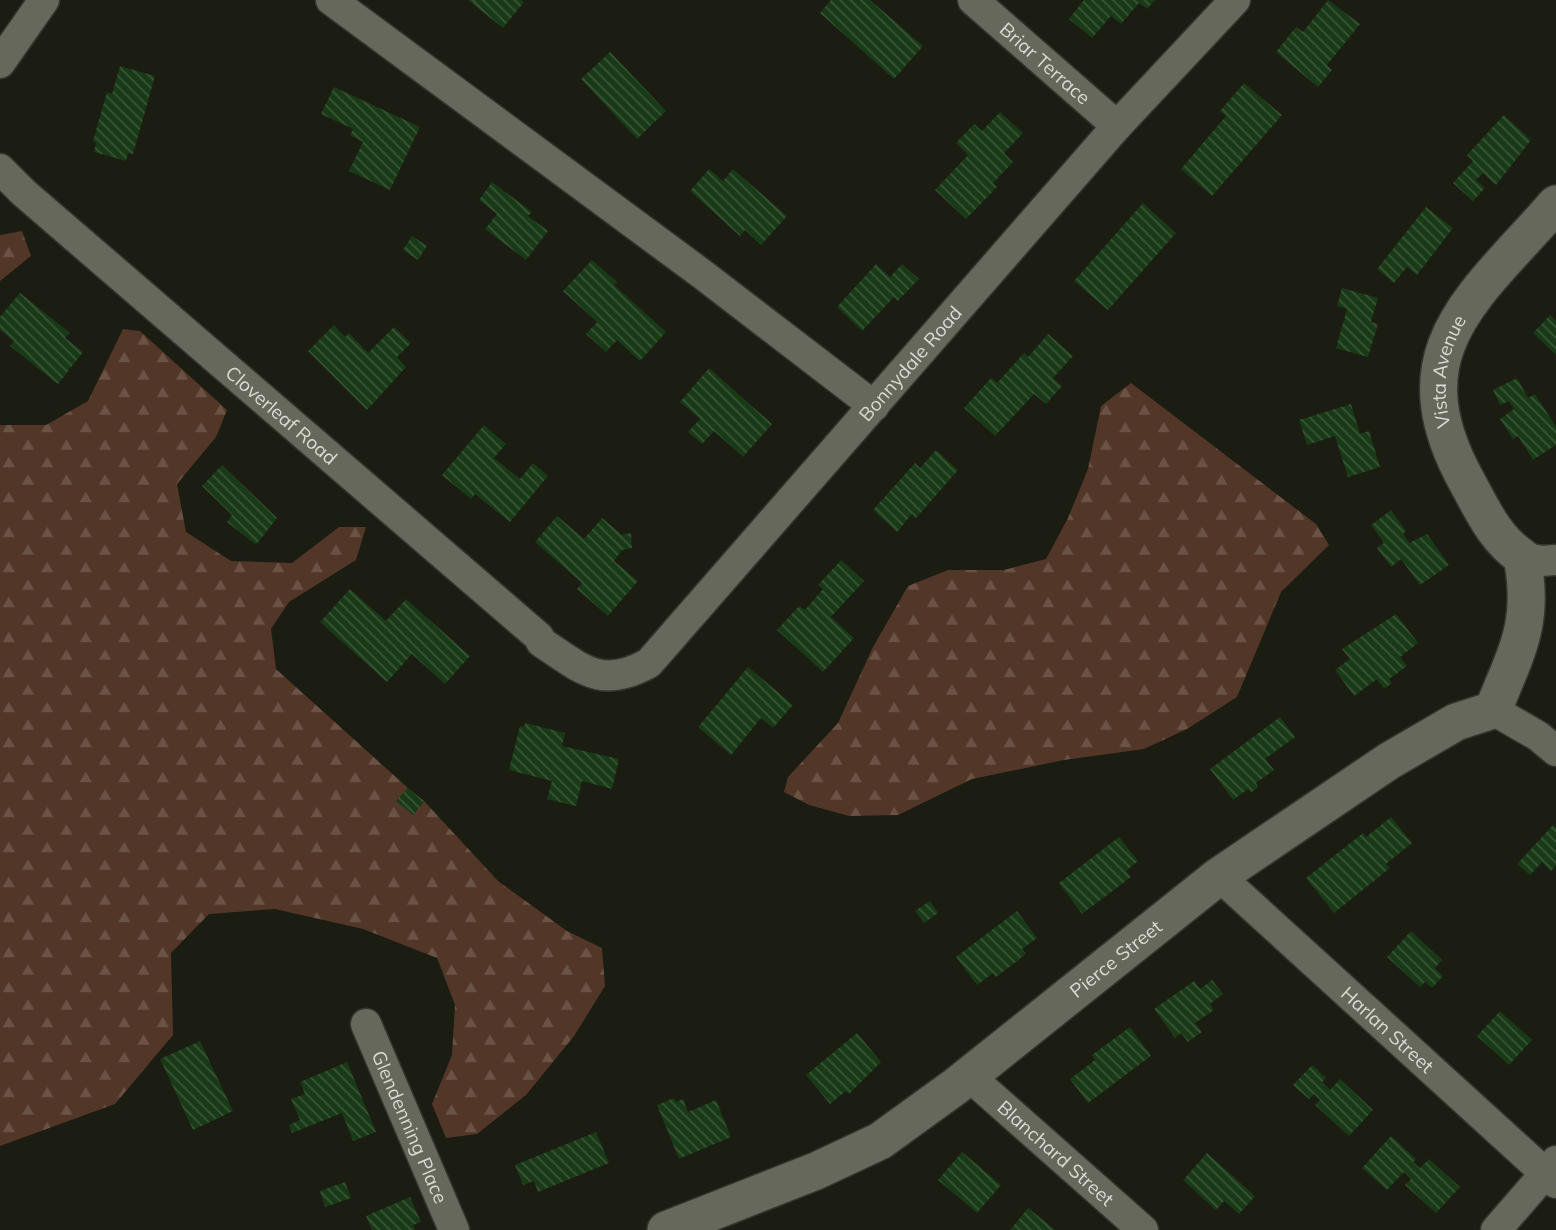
<svg xmlns="http://www.w3.org/2000/svg" width="1556" height="1230" font-family="Mulish,sans-serif">
  <defs>
    <pattern id="forest-firs" width="22" height="20" patternUnits="userSpaceOnUse" patternTransform="scale(1.75)"><rect width="22" height="20" fill="#523627"/><path d="M5 1l3.5 6h-7zM16 11l3.5 6h-7z" fill="#6a5245"/></pattern>
    <pattern id="building-back-hatch" width="6" height="6" patternUnits="userSpaceOnUse" patternTransform="scale(1.75)"><rect width="6" height="6" fill="#193a16"/><path d="M-1 5l2 2M0 0l6 6M5-1l2 2" fill="none" stroke="#3a5637"/></pattern>
  </defs>
  <rect width="100%" height="100%" fill="#1b1c12"/>
  <g fill="url(#forest-firs)">
    <polygon points="22,231 31,256 0,281 0,235"/>
    <polygon points="123,329 140,331 227,410 216,437 177,484 186,532 231,561 292,563 339,527 366,527 356,560 289,602 271,629 276,669 408,788 397,801 413,815 424,801 498,881 567,931 602,948 605,986 574,1036 526,1095 477,1134 446,1138 432,1104 452,1055 455,1005 437,958 363,929 275,909 209,914 171,953 173,1035 115,1104 0,1146 0,425 46,425 88,401"/>
    <polygon points="1131,383 1316,524 1329,545 1281,592 1237,697 1187,729 1144,749 1064,760 972,779 898,815 849,816 809,805 784,792 788,777 838,723 873,647 908,586 948,570 1004,570 1046,559 1068,518 1088,469 1101,406"/>
  </g>
  <g fill="url(#building-back-hatch)">
    <polygon points="468,0 521,0 524,2 503,28"/>
    <polygon points="831,0 870,0 923,46 894,79 820,13"/>
    <polygon points="1084,0 1155,0 1147,9 1139,3 1121,24 1111,16 1092,38 1069,19"/>
    <polygon points="1328,0 1360,24 1327,65 1332,70 1318,87 1276,52 1296,27 1303,32"/>
    <polygon points="610,52 666,111 637,139 581,79"/>
    <polygon points="120,66 155,76 133,154 128,153 126,161 94,152 96,143 93,141 107,92 112,94"/>
    <polygon points="1244,83 1282,115 1212,196 1181,169 1226,116 1220,111"/>
    <polygon points="334,87 420,127 390,190 349,171 363,142 350,135 353,129 321,114"/>
    <polygon points="1000,112 1023,133 1004,153 1013,162 993,183 997,187 966,219 935,190 968,155 956,143 974,124 982,131"/>
    <polygon points="1504,115 1531,140 1496,185 1483,173 1476,180 1485,188 1473,201 1453,183 1473,161 1467,155"/>
    <polygon points="709,169 723,181 733,169 787,216 761,245 745,230 740,236 690,191"/>
    <polygon points="492,182 532,212 528,216 548,231 526,260 485,229 497,214 479,200"/>
    <polygon points="1143,203 1176,233 1108,310 1074,281"/>
    <polygon points="1426,207 1453,228 1417,275 1407,267 1394,283 1377,269"/>
    <polygon points="412,236 427,246 418,260 403,250"/>
    <polygon points="592,260 617,282 614,285 666,332 640,361 617,340 606,352 586,334 597,322 563,291"/>
    <polygon points="876,264 890,277 902,264 919,279 898,301 894,297 862,331 837,307"/>
    <polygon points="1342,288 1378,298 1371,322 1378,324 1368,357 1336,348 1347,309 1337,306"/>
    <polygon points="20,293 70,333 65,338 83,352 58,384 10,346 14,341 0,330 0,317"/>
    <polygon points="1550,315 1556,321 1556,355 1533,333"/>
    <polygon points="334,325 345,337 349,333 368,353 394,327 411,343 397,357 406,367 367,410 308,351"/>
    <polygon points="1048,334 1073,356 1053,378 1062,386 1046,404 1034,394 995,436 964,408 991,378 997,383 1024,353 1028,357"/>
    <polygon points="709,368 772,424 743,457 714,431 702,444 688,432 700,419 680,402"/>
    <polygon points="1517,378 1528,398 1535,394 1556,427 1556,445 1533,460 1518,436 1513,439 1500,419 1514,409 1509,401 1500,405 1493,390"/>
    <polygon points="1351,404 1360,434 1369,431 1380,467 1348,477 1335,436 1307,445 1299,420"/>
    <polygon points="484,425 506,444 494,458 520,479 533,463 548,476 510,522 475,494 471,499 442,475"/>
    <polygon points="936,450 958,470 916,518 912,514 897,532 873,510 915,463 920,468"/>
    <polygon points="222,465 277,518 256,545 227,522 232,515 202,486"/>
    <polygon points="1391,510 1406,531 1403,534 1409,543 1427,534 1449,565 1420,585 1401,559 1391,567 1377,548 1384,543 1371,525"/>
    <polygon points="557,516 584,539 602,518 622,535 631,533 632,548 622,550 614,561 638,581 608,616 577,589 582,583 535,542"/>
    <polygon points="841,560 864,581 831,617 854,638 823,672 777,630 799,606 805,610 823,589 818,585"/>
    <polygon points="350,589 386,621 406,599 470,656 445,684 412,654 387,682 320,622"/>
    <polygon points="1396,614 1418,643 1400,657 1407,666 1389,679 1392,683 1384,689 1377,679 1354,696 1335,670 1350,659 1342,649"/>
    <polygon points="748,667 793,705 773,728 761,718 731,755 698,727"/>
    <polygon points="1280,717 1295,737 1265,759 1274,770 1256,783 1258,787 1251,793 1248,789 1233,800 1210,769"/>
    <polygon points="525,723 565,733 562,746 619,759 612,789 582,781 576,806 547,799 552,781 509,770 520,726 524,727"/>
    <polygon points="408,788 424,801 413,815 396,801"/>
    <polygon points="1391,817 1412,843 1386,864 1390,868 1334,913 1306,878 1363,833 1366,837"/>
    <polygon points="1553,825 1556,827 1556,865 1551,871 1542,862 1530,875 1517,864"/>
    <polygon points="1119,837 1138,861 1126,871 1131,877 1082,914 1059,883"/>
    <polygon points="930,901 938,913 924,923 915,911"/>
    <polygon points="1017,911 1037,938 1022,949 1026,954 996,977 993,973 977,985 956,957"/>
    <polygon points="1411,931 1442,960 1435,968 1443,976 1432,988 1425,982 1420,987 1387,957"/>
    <polygon points="1212,980 1223,994 1210,1004 1214,1010 1195,1023 1202,1032 1188,1042 1181,1033 1175,1038 1154,1009 1194,981 1200,989"/>
    <polygon points="1500,1011 1532,1040 1509,1065 1477,1036"/>
    <polygon points="1130,1027 1151,1056 1088,1103 1070,1079 1095,1060 1092,1055"/>
    <polygon points="857,1033 881,1062 849,1094 846,1091 830,1104 806,1075"/>
    <polygon points="200,1041 233,1111 193,1130 160,1059"/>
    <polygon points="347,1062 376,1132 353,1141 342,1113 292,1133 289,1125 300,1120 291,1099 305,1094 300,1082"/>
    <polygon points="1312,1065 1326,1078 1322,1082 1330,1090 1340,1079 1373,1110 1349,1136 1315,1105 1320,1100 1314,1094 1309,1099 1293,1085"/>
    <polygon points="674,1098 676,1102 683,1099 688,1112 716,1100 731,1137 679,1159 657,1105"/>
    <polygon points="596,1132 609,1163 538,1192 534,1181 523,1185 515,1165"/>
    <polygon points="1391,1136 1416,1159 1413,1162 1420,1168 1429,1159 1460,1187 1436,1213 1405,1185 1411,1179 1404,1172 1387,1190 1362,1168"/>
    <polygon points="962,1152 1001,1185 977,1213 938,1180"/>
    <polygon points="1207,1153 1255,1196 1239,1214 1224,1201 1216,1210 1183,1180"/>
    <polygon points="345,1182 351,1198 325,1207 320,1191"/>
    <polygon points="410,1197 421,1222 413,1225 415,1230 372,1230 366,1216"/>
    <polygon points="1028,1208 1055,1230 1010,1230"/>
  </g>
  <g fill="none" stroke-linecap="round" stroke-linejoin="round">
    <g stroke="#353530" stroke-width="33">
      <g id="minor">
        <polyline points="331,0 702,274 874,406"/>
        <path id="s1" d="M973 0 1117 126"/>
        <polyline points="0,63 44,0"/>
        <path id="s2" d="M0 169 24 193 539 637 541 642C582 669 601 690 649 663L1117 126 1235 0"/>
        <polyline points="1522,557 1541,561 1556,560"/>
        <polyline points="1493,710 1538,736 1556,751"/>
        <path id="s3" d="M1219 876 1556 1183"/>
        <path id="s4" d="M366 1024 454 1230"/>
        <path id="s5" d="M969 1076 1143 1230"/>
        <polyline points="1496,1230 1556,1161"/>
      </g>
    </g>
    <g stroke="#353530" stroke-width="40">
      <g id="tertiary">
        <path id="s6" d="M666 1230 816 1171 880 1141 956 1086 1219 876 1389 761 1456 722 1493 710C1517 650 1535 623 1522 557 1494 538 1482 509 1466 480 1395 350 1475 297 1556 204"/>
      </g>
    </g>
    <use href="#minor" stroke="#67685c" stroke-width="30"/>
    <use href="#tertiary" stroke="#67685c" stroke-width="37"/>
  </g>
  <g text-anchor="middle" dominant-baseline="central" stroke-width="5" stroke-linejoin="round" paint-order="stroke">
    <g font-size="19" fill="#dbdbd5" stroke="#1b1c12">
      <text stroke="none"><textPath href="#s1" startOffset="96">Briar Terrace</textPath></text>
      <text stroke="none"><textPath href="#s2" startOffset="1236">Bonnydale Road</textPath></text>
      <text stroke="none"><textPath href="#s6" startOffset="1354">Vista Avenue</textPath></text>
      <text stroke="none"><textPath href="#s2" startOffset="374">Cloverleaf Road</textPath></text>
      <text stroke="none"><textPath href="#s6" startOffset="530">Pierce Street</textPath></text>
      <text stroke="none"><textPath href="#s3" startOffset="228">Harlan Street</textPath></text>
      <text stroke="none"><textPath href="#s4" startOffset="112">Glendenning Place</textPath></text>
      <text stroke="none"><textPath href="#s5" startOffset="116">Blanchard Street</textPath></text>
    </g>
  </g>
</svg>
